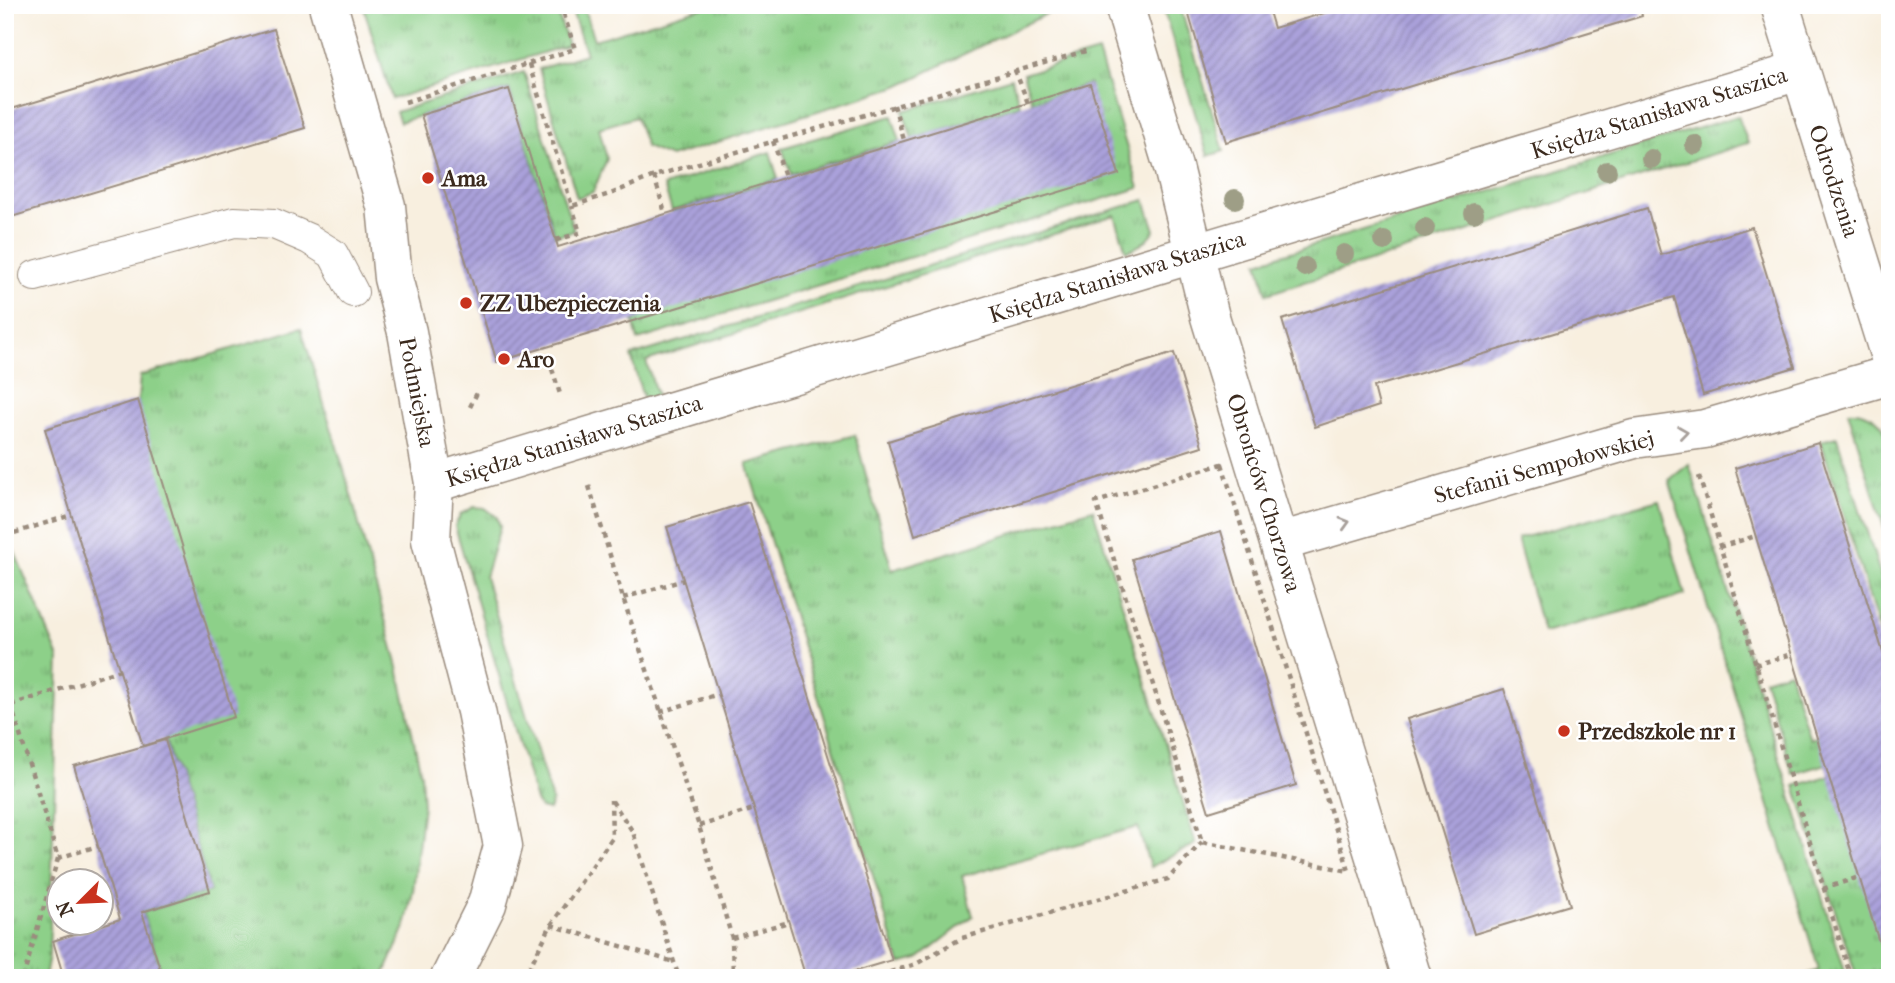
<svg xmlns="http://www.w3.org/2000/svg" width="1895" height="983" font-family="'IM FELL French Canon',serif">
  <defs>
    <pattern id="grass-tufts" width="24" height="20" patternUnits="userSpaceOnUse" patternTransform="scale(1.75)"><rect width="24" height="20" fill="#8dd089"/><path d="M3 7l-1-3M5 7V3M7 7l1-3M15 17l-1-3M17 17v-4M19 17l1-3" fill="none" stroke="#74a96f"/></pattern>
    <pattern id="building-hatch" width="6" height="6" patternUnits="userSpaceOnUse" patternTransform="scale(1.75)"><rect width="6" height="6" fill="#aaa1db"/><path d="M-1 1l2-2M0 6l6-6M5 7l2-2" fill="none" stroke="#8c83b1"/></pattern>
  </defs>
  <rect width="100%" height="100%" fill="#fff"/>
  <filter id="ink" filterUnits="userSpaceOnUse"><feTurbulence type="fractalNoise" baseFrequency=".0143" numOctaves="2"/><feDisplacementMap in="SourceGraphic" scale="14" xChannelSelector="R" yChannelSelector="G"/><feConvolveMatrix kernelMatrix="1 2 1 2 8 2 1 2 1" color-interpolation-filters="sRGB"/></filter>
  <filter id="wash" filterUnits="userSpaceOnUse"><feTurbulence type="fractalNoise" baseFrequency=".00686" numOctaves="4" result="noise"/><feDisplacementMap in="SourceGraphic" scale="28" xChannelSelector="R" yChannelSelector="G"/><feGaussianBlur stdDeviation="1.57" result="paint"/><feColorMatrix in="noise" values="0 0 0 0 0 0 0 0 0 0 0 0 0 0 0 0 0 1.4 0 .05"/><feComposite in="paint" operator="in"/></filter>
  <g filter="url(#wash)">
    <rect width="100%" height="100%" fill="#f8efdf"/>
    <g fill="url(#grass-tufts)" stroke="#647d54" stroke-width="2">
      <polygon points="363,5 555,5 568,45 392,99"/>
      <polygon points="570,5 583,5 594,40 710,5 1065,5 898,86 670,157 646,147 636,117 599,128 607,159 593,192 577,198 539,69 586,54"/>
      <polygon points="1180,6 1224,151 1208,156 1164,11"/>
      <polygon points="1098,52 1139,188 638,340 633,321 1090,84 1032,102 1023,74"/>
      <polygon points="524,72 574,231 555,236 509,89 400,122 396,112"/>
      <polygon points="1011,78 1020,105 912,139 903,111"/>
      <polygon points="892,116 900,141 791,174 782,148"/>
      <polygon points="1738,116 1748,143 1267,294 1258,262"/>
      <polygon points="770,152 778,179 672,211 664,186"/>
      <path d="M1145 200 1155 230C1147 241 1140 247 1126 251L1115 215 646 361 657 396 644 401 631 356Z"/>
      <polygon points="301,328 346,477 398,667 421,774 423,805 413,891 405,927 383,978 163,978 142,912 210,891 165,739 138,400 140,376"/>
      <path d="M1848 411C1860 410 1875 415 1882 426 1895 445 1890 521 1890 547Z"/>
      <polygon points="855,435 892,570 1093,509 1196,844 1150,867 1138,827 962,876 973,916 918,959 900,964 747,464"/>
      <polygon points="1837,437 1890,605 1890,664 1821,441"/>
      <polygon points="1689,464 1847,978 1796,978 1819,970 1669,480"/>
      <polygon points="1659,500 1685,595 1543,633 1517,539"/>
      <polygon points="474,507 485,508 497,517 500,527 485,577 552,801 549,810 541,808 536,801 455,526 461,514"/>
      <polygon points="5,529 59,658 49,955 45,978 5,978"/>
      <polygon points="1789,671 1810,739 1890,716 1890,745 1793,774 1764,679"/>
      <polygon points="1890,757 1890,978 1857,978 1795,786"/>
    </g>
    <g id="blocks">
      <g fill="url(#building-hatch)">
        <polygon points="1186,5 1267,5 1274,28 1351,5 1640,5 1642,16 1226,142"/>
        <polygon points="274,29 305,128 5,219 5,111"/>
        <polygon points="1090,84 1119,174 497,362 421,115 509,89 558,247"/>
        <polygon points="1647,208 1661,255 1752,227 1795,367 1703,395 1674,297 1374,387 1379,406 1315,427 1282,320"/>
        <polygon points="1174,353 1202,446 915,535 888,441"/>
        <polygon points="138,400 234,717 143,746 45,429"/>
        <polygon points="1818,443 1890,675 1890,940 1879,942 1735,468"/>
        <polygon points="749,502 892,960 832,978 806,978 667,527"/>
        <polygon points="1221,531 1296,785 1209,812 1132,559"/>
        <polygon points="1504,689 1570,905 1474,934 1407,719"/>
        <polygon points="165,740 210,891 142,912 163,978 64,978 53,941 120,919 74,766"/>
      </g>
    </g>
  </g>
  <g filter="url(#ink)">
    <use href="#blocks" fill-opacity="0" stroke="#9a8c7e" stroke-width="2"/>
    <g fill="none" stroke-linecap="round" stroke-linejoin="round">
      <g stroke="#9a8c7e" stroke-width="32">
        <polyline id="service" points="35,276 234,222 274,224 309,239 333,254 353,292"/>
      </g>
      <g stroke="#9a8c7e" stroke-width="41">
        <g id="minor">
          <polyline points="328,5 386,206 393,278 407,332 434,483 431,540 476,711 503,846 487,904 450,978"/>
          <polyline points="1124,5 1173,167 1210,317 1412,978"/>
          <polyline points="1780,5 1890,357"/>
          <polyline points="434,483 1799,71"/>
          <polyline points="1280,542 1634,439 1705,429 1890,375"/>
        </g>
      </g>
      <g stroke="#9a8c7e" stroke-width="4.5" stroke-dasharray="5 5" stroke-linecap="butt">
        <polyline points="529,64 572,206 613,193 654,176 1089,50"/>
        <polyline points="1015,70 1028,103"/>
        <polyline points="405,102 575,49 561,5"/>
        <polyline points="894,105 904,140"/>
        <polyline points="1889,114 1890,114"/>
        <polyline points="773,141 785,176"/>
        <polyline points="654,176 665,213"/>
        <polyline points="556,240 580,233 572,206"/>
        <polyline points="552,369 560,394"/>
        <polyline points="470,407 479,389"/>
        <polygon points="1222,464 1349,871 1202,842 1096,502"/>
        <polyline points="1699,476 1851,978"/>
        <polyline points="589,486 623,598 699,826 732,938 733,978"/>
        <polyline points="5,536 71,515"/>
        <polyline points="1719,547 1756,536"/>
        <polyline points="623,598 684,580"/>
        <polyline points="1755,665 1792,654"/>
        <polyline points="5,686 58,858 23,978"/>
        <polyline points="11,705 120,670"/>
        <polyline points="660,712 719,694"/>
        <polyline points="612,801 633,832 679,978"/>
        <polyline points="699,826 754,809"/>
        <polyline points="58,858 98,846"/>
        <polyline points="1823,889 1859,877"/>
        <polyline points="551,925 674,962"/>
        <polyline points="732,938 789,922"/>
        <polyline points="524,978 551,925 612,838 611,800"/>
        <polyline points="871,978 916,964 962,938 1168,879 1202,842"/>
      </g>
      <use href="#service" stroke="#fff" stroke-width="30"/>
      <use href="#minor" stroke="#fff" stroke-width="38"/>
    </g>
    <g fill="#9e9e86">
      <circle cx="1695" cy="145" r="10"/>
      <circle cx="1651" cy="159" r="10"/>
      <circle cx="1607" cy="171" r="10"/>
      <circle cx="1235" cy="199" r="10"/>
      <circle cx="1474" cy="213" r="10"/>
      <circle cx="1425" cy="228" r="10"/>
      <circle cx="1384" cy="241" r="10"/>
      <circle cx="1344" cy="254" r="10"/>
      <circle cx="1305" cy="267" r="10"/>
    </g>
    <defs><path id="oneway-chevron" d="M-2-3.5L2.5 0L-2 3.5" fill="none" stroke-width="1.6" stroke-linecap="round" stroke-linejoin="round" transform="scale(1.75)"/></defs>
    <g stroke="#a79f9a">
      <use href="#oneway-chevron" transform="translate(1683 432) rotate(-8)"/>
      <use href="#oneway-chevron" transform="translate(1345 523) rotate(-16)"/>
    </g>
  </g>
  <g fill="#c8321e" stroke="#fff" stroke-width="2.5">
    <circle cx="428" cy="178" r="7"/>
    <circle cx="466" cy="303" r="7"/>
    <circle cx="504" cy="359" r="7"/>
    <circle cx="1564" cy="731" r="7"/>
  </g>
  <g text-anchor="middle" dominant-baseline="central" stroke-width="5" stroke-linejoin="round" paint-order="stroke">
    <g font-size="23" fill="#3b2a1e" stroke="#fff">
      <text transform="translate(1659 113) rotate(-17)">Księdza Stanisława Staszica</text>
      <text transform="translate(1834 181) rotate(72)">Odrodzenia</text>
      <text transform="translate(1117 277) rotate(-17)">Księdza Stanisława Staszica</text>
      <text transform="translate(417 392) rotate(79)">Podmiejska</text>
      <text transform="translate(574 441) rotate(-17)">Księdza Stanisława Staszica</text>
      <text transform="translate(1544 467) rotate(-15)">Stefanii Sempołowskiej</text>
      <text transform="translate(1264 493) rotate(73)">Obrońców Chorzowa</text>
    </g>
    <g font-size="23" font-weight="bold" fill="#3b2a1e" stroke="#fff" text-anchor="start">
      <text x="442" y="178">Ama</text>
      <text x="480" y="303">ZZ Ubezpieczenia</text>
      <text x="518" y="359">Aro</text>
      <text x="1578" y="731">Przedszkole nr 1</text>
    </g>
  </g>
  <rect width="1895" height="983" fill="none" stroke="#fff" stroke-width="28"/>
  <g transform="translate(80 902) rotate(246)"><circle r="33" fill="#ffffff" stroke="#b1aaa5" stroke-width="2"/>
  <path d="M0-5L12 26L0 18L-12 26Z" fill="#c8321e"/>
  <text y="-10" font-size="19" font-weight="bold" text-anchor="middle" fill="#3b2a1e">N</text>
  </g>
</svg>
